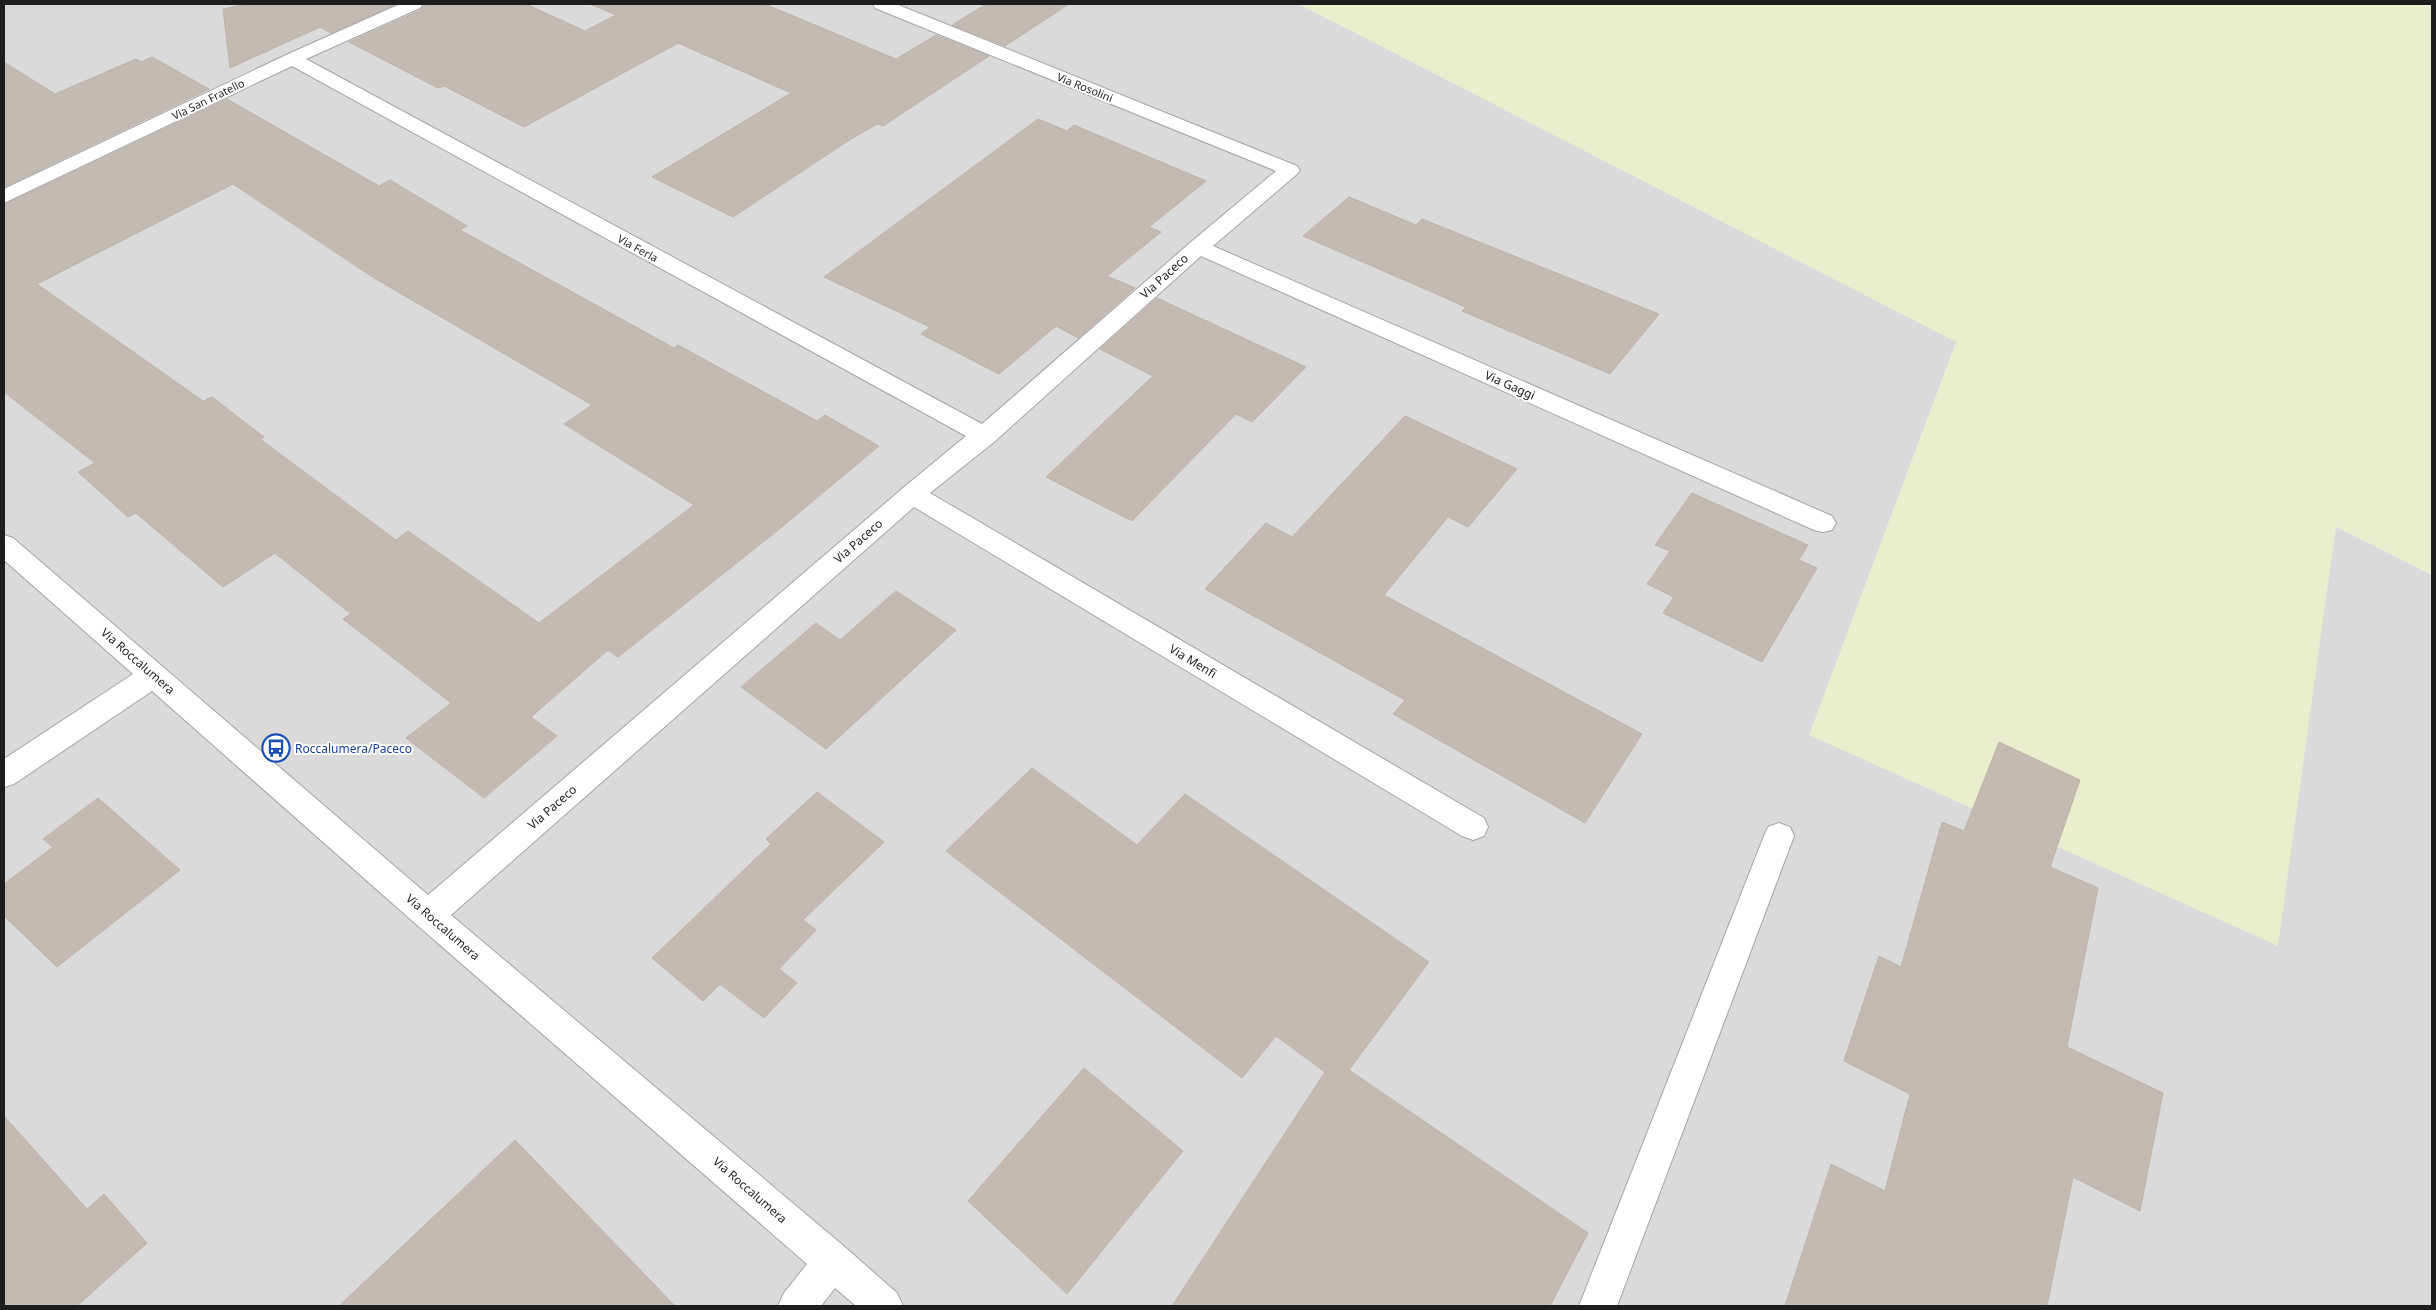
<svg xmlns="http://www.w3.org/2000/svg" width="2436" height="1310" font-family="'Noto Sans',sans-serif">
  <rect width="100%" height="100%" fill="#eeebe3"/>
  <polygon fill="#dbdada" points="4,4 1298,4 2432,575 2432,1306 4,1306"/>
  <polygon fill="#eaedce" points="1299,4 2432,4 2432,575 2336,526 2278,946 1809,735 1956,342"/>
  <g fill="#c3bab2" stroke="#c0b2a5" fill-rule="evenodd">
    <polygon points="247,4 396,4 331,33 320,27 230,68 223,9"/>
    <polygon points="425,4 526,4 585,31 616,15 590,4 765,4 896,59 936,35 989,56 883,126 877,124 851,139 733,217 652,177 791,93 678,43 524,127 444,86 438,88 349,42 421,10"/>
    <polygon points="986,4 1069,4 1005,46 952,25"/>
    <polygon points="152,57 209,89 4,187 4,62 55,94 136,59 141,62"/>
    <path d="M227 99 379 186 390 180 467 226 460 230 674 348 678 345 817 421 825 415 879 446 777 531 618 657 608 650 531 717 557 736 484 798 406 738 451 703 343 619 351 614 275 553 223 587 136 513 128 517 78 472 95 463 4 392V205ZM233 184 374 278 592 405 564 424 694 505 539 623 408 531 396 540 260 439 264 437 212 397 203 401 37 284Z"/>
    <polygon points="1038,119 1067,131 1074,125 1206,181 1149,227 1161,232 1107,276 1135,288 1078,338 1056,326 999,374 921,334 930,327 824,277"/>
    <polygon points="1349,197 1416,225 1422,219 1659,314 1610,374 1462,311 1466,307 1303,236"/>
    <polygon points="1157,298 1306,367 1252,422 1236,414 1132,521 1046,477 1153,376 1100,349"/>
    <polygon points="1405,416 1517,469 1468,527 1448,517 1384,595 1642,734 1585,823 1393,714 1405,700 1205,589 1266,523 1292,537"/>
    <polygon points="1692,493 1808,545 1799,560 1817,568 1762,662 1663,613 1674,597 1647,584 1670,551 1655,545"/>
    <polygon points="896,591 956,630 826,749 741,687 816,623 840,640"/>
    <polygon points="1999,742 2080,780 2050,867 2098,888 2067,1047 2163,1093 2140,1211 2073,1177 2047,1306 1785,1306 1831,1164 1885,1191 1910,1094 1844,1061 1879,956 1901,967 1942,822 1964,831"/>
    <polygon points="1032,768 1137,845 1185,794 1429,962 1349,1070 1588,1233 1550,1306 1172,1306 1325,1072 1276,1036 1242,1078 946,851"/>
    <polygon points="817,792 884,842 803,920 816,930 779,969 797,983 764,1018 720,984 703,1001 652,958 771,844 766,839"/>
    <polygon points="98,798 180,870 57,967 4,916 4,884 53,847 43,839"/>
    <polygon points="1084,1068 1183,1151 1067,1294 968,1201"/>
    <polygon points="4,1116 87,1209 104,1194 147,1243 77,1306 4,1306"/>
    <polygon points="515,1140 675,1306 339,1306"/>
  </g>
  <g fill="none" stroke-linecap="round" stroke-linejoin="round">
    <g stroke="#a4a4a4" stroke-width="2">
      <g id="minor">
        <polygon points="400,4 423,4 420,8 306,59 982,424 1191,242 1276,171 875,8 873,4 896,4 1297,166 1300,170 1297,174 1213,246 1832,516 1836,523 1832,530 1823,532 1814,530 1201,256 994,442 930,493 1484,818 1488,827 1484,836 1473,840 1462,836 914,507 451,915 846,1248 897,1293 903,1306 856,1306 835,1288 821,1306 778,1306 784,1293 807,1264 417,925 152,691 14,784 4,787 4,759 133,674 4,560 4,535 13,538 428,895 903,488 966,436 292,66 4,203 4,189 286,55"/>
        <polygon points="1779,823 1790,827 1794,836 1617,1306 1579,1306 1764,836 1768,827"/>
      </g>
    </g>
    <use href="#minor" fill="#fff" fill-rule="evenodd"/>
  </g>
  <defs>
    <g id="bus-ring" transform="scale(1.4375)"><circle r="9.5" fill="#fff" stroke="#1a4fb4" stroke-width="1.5"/><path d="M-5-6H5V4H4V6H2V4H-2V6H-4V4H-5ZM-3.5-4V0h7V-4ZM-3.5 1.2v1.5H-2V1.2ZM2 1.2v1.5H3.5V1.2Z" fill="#1a4fb4"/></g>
  </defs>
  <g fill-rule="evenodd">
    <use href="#bus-ring" x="276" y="748"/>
  </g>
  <g text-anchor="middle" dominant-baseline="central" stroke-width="4" stroke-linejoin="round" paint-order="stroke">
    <g font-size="11" fill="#1d1d1d" stroke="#fff">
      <text transform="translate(1085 87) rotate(22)">Via Rosolini</text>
      <text transform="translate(208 99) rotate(-26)">Via San Fratello</text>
      <text transform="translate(638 248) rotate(29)">Via Ferla</text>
    </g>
    <g font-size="12" fill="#1d1d1d" stroke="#fff">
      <text transform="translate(1164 276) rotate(-42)">Via Paceco</text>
      <text transform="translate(1510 385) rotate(24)">Via Gaggi</text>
      <text transform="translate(858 541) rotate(-41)">Via Paceco</text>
      <text transform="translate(138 661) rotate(41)">Via Roccalumera</text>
      <text transform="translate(1193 661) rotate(31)">Via Menfi</text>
      <text transform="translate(552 807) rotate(-41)">Via Paceco</text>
      <text transform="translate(443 927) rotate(41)">Via Roccalumera</text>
      <text transform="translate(750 1190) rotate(41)">Via Roccalumera</text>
    </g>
    <g font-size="12" fill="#164399" stroke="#fff" text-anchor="start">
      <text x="295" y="748">Roccalumera/Paceco</text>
    </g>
  </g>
  <rect width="2436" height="1310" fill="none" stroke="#1d1d1d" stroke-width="10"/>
</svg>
